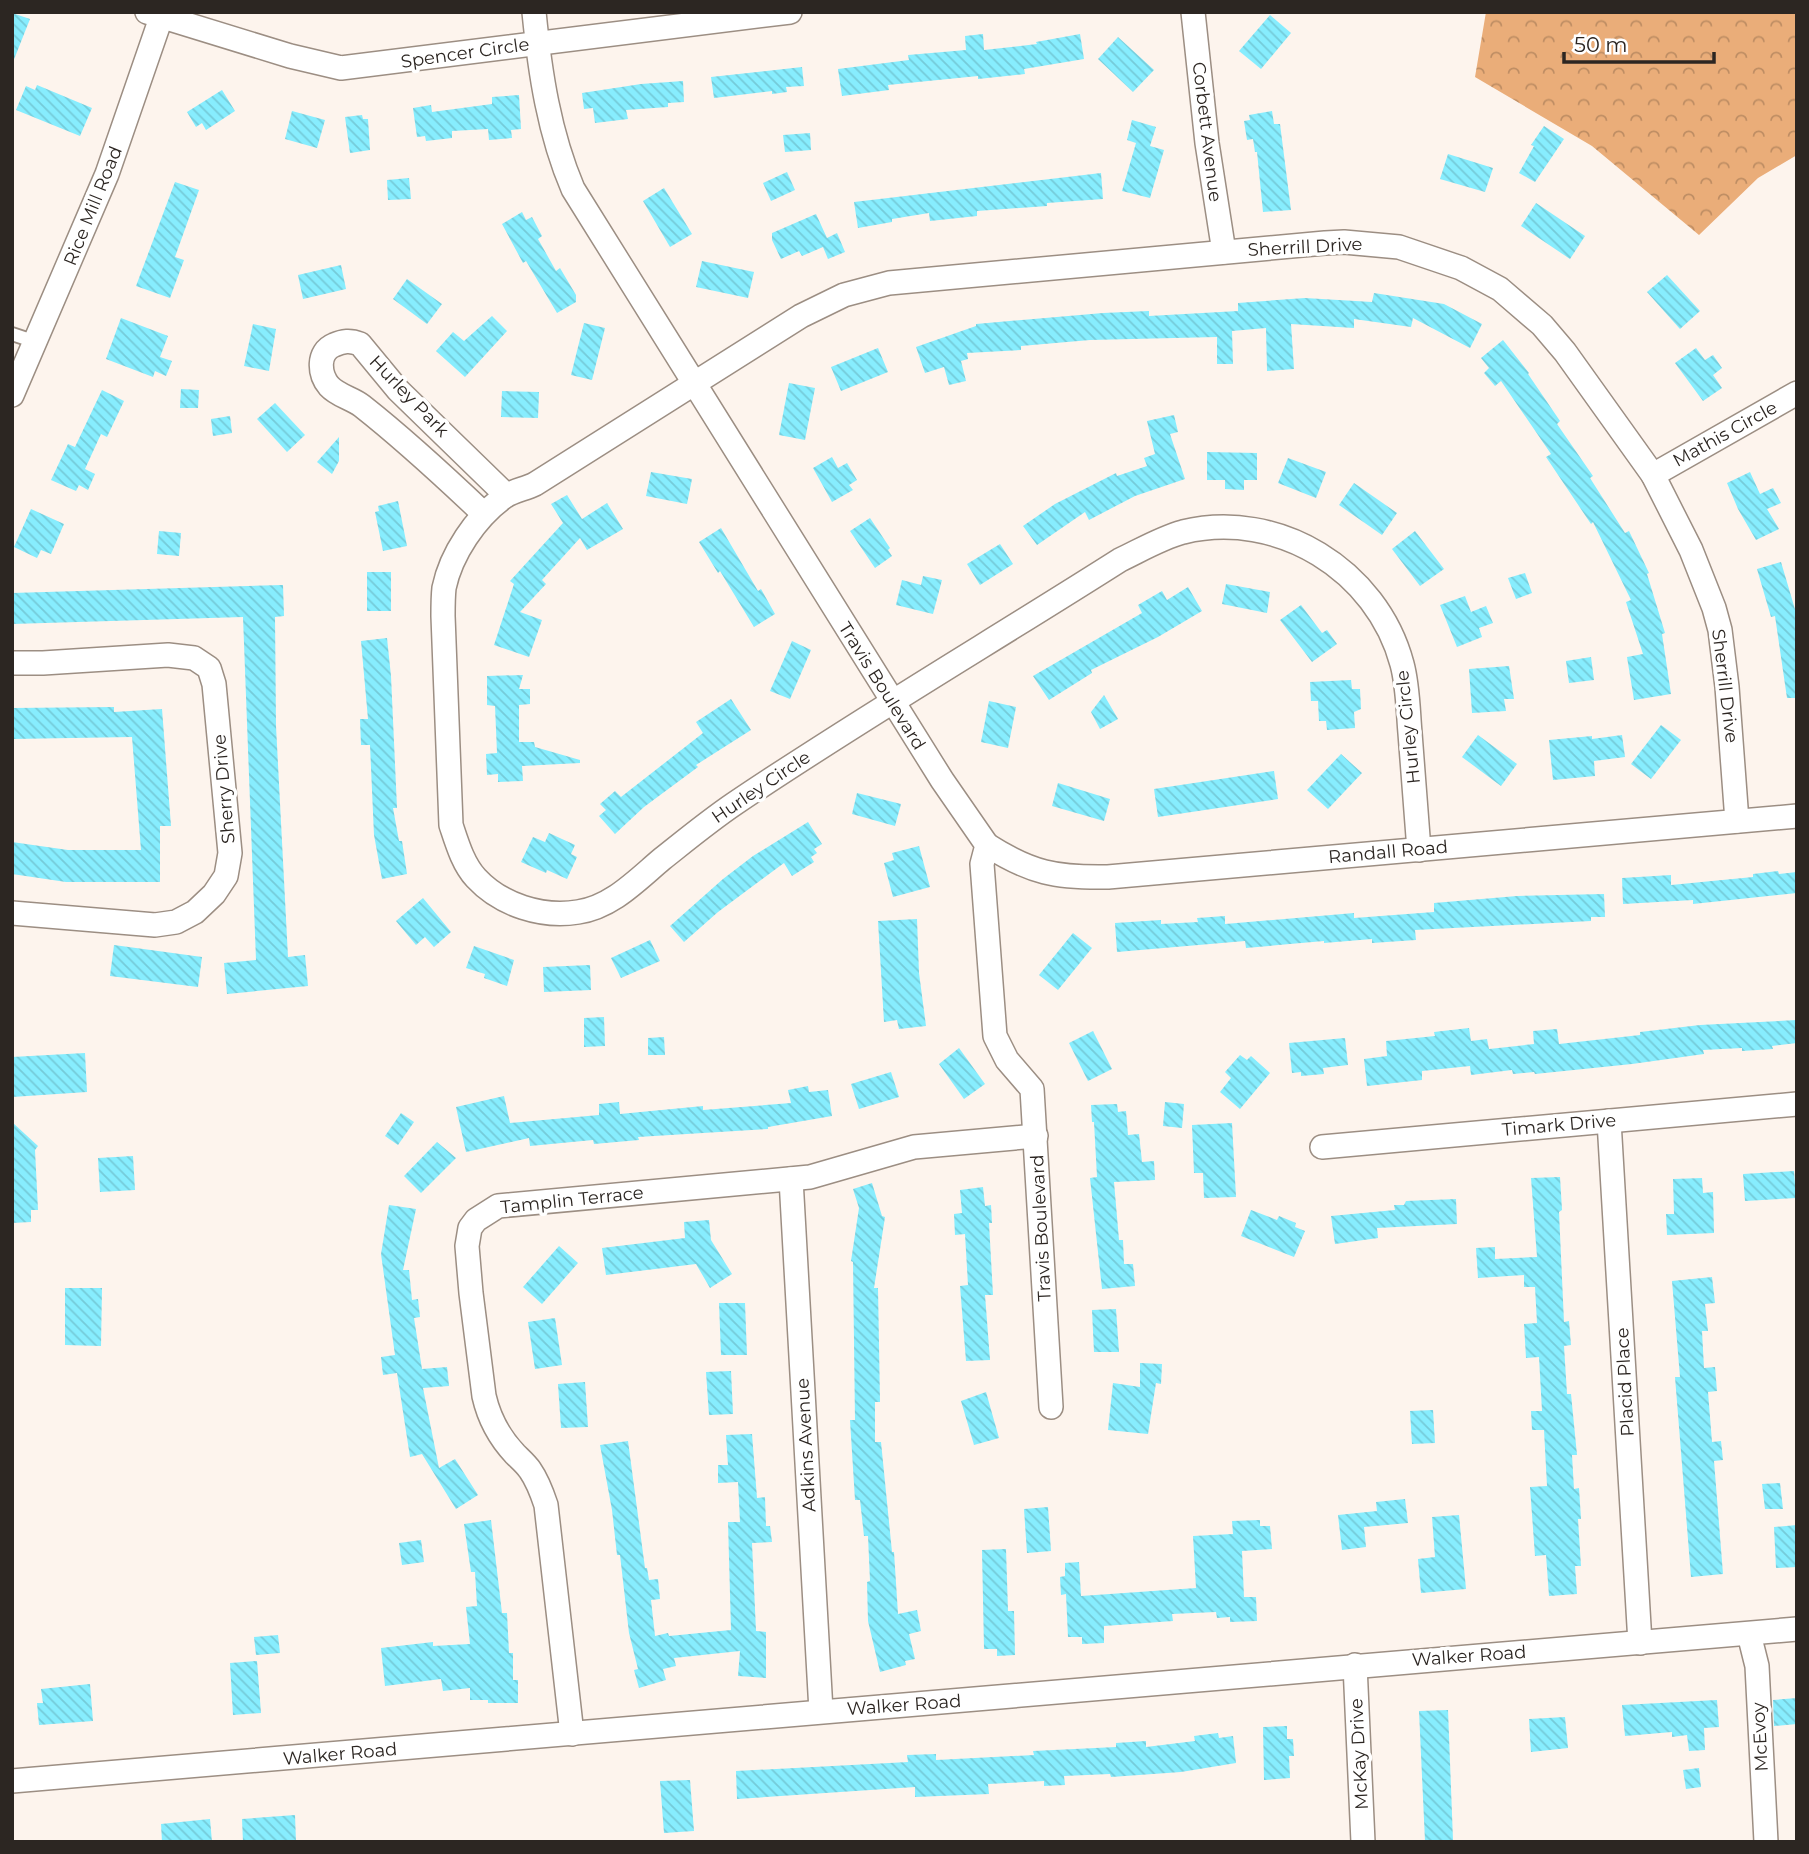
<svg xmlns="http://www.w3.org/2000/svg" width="1809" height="1854" font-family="Montserrat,sans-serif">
  <defs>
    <pattern id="forest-crowns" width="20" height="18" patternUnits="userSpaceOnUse" patternTransform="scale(1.75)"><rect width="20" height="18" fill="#eaad79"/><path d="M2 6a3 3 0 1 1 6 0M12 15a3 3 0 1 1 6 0" fill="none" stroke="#be8d63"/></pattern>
    <pattern id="building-back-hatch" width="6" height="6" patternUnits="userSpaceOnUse" patternTransform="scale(1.75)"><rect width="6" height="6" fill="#87edfe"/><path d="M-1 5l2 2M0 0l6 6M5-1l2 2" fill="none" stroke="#75cbd9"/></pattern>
  </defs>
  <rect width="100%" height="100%" fill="#fdf4ed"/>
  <polygon fill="url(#forest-crowns)" points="1486,12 1797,12 1797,155 1758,178 1699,235 1592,146 1475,77"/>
  <g fill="url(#building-back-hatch)">
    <polygon points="12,13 30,19 13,62 12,61"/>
    <polygon points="1270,15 1291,33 1261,69 1239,51"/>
    <polygon points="983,34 984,50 1037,44 1036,42 1080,34 1084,59 1024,69 1025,74 978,79 978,76 888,85 889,90 842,96 838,69 909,60 908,55 966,50 965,36"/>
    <polygon points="1118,37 1154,70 1133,92 1098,59"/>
    <polygon points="802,67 804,86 786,87 787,92 772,94 772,91 714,98 711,77"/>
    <polygon points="683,81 684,102 668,103 668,107 626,110 628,119 595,123 593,108 584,109 582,93 641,84"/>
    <polygon points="37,85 92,108 80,136 16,110 26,86 35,90"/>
    <polygon points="222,90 235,111 206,130 202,123 196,127 187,112"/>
    <polygon points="519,95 521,129 511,130 512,138 489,140 488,129 452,131 452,138 426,141 425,136 417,137 413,108 431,105 432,112 492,104 492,97"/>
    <polygon points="292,111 325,120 317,148 285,139"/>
    <polygon points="1272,111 1274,124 1280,124 1291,210 1263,212 1257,152 1255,152 1253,139 1247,140 1244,121 1250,120 1249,115"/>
    <polygon points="362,115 363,119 368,119 370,150 350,153 345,117"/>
    <polygon points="1132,120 1156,127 1150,146 1164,150 1150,198 1122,191 1136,143 1127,140"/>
    <polygon points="1544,126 1564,139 1535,182 1519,173 1534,146 1531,145"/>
    <polygon points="810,133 811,150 785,152 783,135"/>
    <polygon points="1448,154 1493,168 1485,192 1440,179"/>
    <polygon points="787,172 795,190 771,201 763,183"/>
    <polygon points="1101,173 1103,199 1047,203 1047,206 977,211 977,216 930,221 929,213 892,219 892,222 858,228 854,202"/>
    <polygon points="409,178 411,199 388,200 387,180"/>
    <polygon points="175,182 199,190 175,257 184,260 170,298 136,286"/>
    <polygon points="664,188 692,234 670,247 643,201"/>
    <polygon points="1536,203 1585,236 1570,259 1521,226"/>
    <polygon points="522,212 526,220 532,217 542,236 538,239 556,271 560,268 576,295 576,302 557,313 526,261 523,263 502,224"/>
    <polygon points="816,214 827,238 837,233 845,252 828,259 823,247 802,256 799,251 781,259 772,240 772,233"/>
    <polygon points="702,261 754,272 748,298 696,287"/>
    <polygon points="341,265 346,289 303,299 298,275"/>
    <polygon points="1667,275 1700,311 1680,329 1647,292"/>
    <polygon points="407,279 442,304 427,324 393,299"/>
    <polygon points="1374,293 1444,304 1482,324 1470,348 1413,318 1411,327 1354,319 1354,328 1291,324 1294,369 1267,371 1266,328 1232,331 1233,364 1217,364 1217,337 1090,340 1021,346 1021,350 967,353 968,359 961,361 966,381 949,385 944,367 925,373 916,347 976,326 976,324 1103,313 1149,311 1149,316 1238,311 1238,303 1305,298 1372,302"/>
    <polygon points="492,316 507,331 465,377 436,351 453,332 464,341"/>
    <polygon points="121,318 168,336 160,357 172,361 166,376 155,371 153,377 106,359"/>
    <polygon points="584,323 605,328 592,380 571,375"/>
    <polygon points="253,324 276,329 269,371 244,366"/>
    <polygon points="1503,340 1529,373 1528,374 1560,421 1557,424 1593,476 1590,478 1625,533 1629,531 1649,573 1647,574 1665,633 1662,634 1671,694 1634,700 1627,657 1643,654 1626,602 1631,600 1593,522 1591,524 1546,457 1551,454 1501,381 1495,386 1484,373 1489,368 1481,358"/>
    <polygon points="878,348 888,372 841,391 831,367"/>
    <polygon points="1696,348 1705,360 1713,355 1722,368 1713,375 1722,388 1703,401 1675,363"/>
    <polygon points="789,383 815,388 805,440 779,435"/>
    <polygon points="181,389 199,390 198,408 180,408"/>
    <polygon points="102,390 124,401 107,437 101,434 85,469 95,474 88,490 79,485 76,491 51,480 68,444 75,447"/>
    <polygon points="502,391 539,392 538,418 501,417"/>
    <polygon points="275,403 305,435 287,452 257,419"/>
    <polygon points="1174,415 1178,432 1170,434 1185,479 1135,496 1089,520 1085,512 1037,545 1023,526 1055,504 1116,473 1117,476 1147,466 1144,458 1155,454 1147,421"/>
    <polygon points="230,416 232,433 213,436 211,419"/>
    <polygon points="339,437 339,461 332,474 317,462"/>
    <polygon points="1207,452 1257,453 1257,480 1244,480 1244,490 1225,489 1225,480 1207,480"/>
    <polygon points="832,457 838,468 847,463 857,480 849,485 853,490 832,502 813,468"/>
    <polygon points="1288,458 1326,472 1316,498 1278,483"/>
    <polygon points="651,472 692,479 687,504 646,496"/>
    <polygon points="1750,472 1760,494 1773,488 1781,503 1767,509 1779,529 1756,540 1738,509 1727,483"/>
    <polygon points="1354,483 1397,513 1382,535 1339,505"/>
    <polygon points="567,495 582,519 607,503 623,529 587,550 580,538 542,580 546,584 520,612 542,620 529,657 494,645 514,584 510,581 563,523 551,504"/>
    <polygon points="398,501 407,546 383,551 375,512 379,511 378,506"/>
    <polygon points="31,509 64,524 51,554 41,550 37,558 14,547"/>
    <polygon points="870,518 890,548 888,550 892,556 875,568 850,531"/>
    <polygon points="721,528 758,591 761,589 775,614 754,627 720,571 718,573 699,542"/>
    <polygon points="159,531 181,533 179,556 157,554"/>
    <polygon points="1415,531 1444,569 1420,586 1392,549"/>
    <polygon points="1000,544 1013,564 980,585 967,564"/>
    <polygon points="1781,562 1797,616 1797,698 1787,698 1775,616 1771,617 1757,569"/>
    <rect x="367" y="572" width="24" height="39"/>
    <polygon points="1525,573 1532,593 1516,599 1508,578"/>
    <polygon points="923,576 942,580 933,614 896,605 902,580 921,585"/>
    <polygon points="1226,584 1270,592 1267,613 1222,604"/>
    <polygon points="283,585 284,616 275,617 276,726 288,957 305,955 308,986 227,994 224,963 256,960 243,617 12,624 12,593"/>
    <polygon points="1188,587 1202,611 1158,637 1091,670 1092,673 1049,700 1033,676 1142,613 1138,605 1162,591 1167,600"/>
    <polygon points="1465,596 1471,612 1486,606 1493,623 1479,628 1482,637 1457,647 1440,605"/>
    <polygon points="1301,605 1322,633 1327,630 1337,644 1312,662 1280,620"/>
    <polygon points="387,638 391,676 397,808 393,808 399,841 402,841 407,874 382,879 374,835 370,745 361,745 360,719 368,719 361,641"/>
    <polygon points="792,641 811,650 790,699 770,691"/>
    <polygon points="1591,657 1594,680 1569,683 1566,661"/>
    <polygon points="1509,666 1514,699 1504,699 1506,711 1472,713 1469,669"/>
    <polygon points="523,675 519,689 530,689 530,704 519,705 519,742 534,742 535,747 580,760 580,763 522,766 523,781 498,782 498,774 487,775 486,754 497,753 495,706 487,705 487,676"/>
    <polygon points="1351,680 1352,689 1360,689 1361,709 1354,712 1355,728 1327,730 1326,721 1319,721 1318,701 1311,701 1310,682"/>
    <polygon points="1104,695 1118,719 1100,729 1091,712"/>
    <polygon points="731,699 751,730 696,765 698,767 644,807 615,834 599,816 606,810 600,804 615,791 621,797 703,733 696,722"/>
    <polygon points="989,701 1016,707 1008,748 981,742"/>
    <polygon points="114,707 114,712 162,709 171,826 160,826 160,882 66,882 12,874 12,842 68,850 141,850 132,737 12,739 12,708"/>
    <polygon points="1661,725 1681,740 1651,779 1631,764"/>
    <polygon points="1478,735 1517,764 1501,786 1462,757"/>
    <polygon points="1622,735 1625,757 1594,761 1595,776 1553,780 1549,740 1592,736 1592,739"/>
    <polygon points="1341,754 1362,773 1328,809 1307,790"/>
    <polygon points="1274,771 1278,799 1158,817 1154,789"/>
    <polygon points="1058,783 1110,799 1104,821 1052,806"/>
    <polygon points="857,793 901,804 895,826 852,814"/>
    <polygon points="808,822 822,844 814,849 817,853 811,857 814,862 792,876 784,863 718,912 684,942 670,926 723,879 753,856"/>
    <polygon points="549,833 575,845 571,854 577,857 567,879 547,870 546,873 521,862 533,837 545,842"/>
    <polygon points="919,846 930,887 893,897 884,863 894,860 892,853"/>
    <polygon points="1778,871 1779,874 1797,872 1797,893 1693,904 1693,900 1623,904 1622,878 1671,875 1671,885 1753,877 1753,874"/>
    <polygon points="1604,894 1605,917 1591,917 1591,921 1415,930 1416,940 1372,943 1372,939 1324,943 1324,941 1246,948 1245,941 1117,952 1115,923 1161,920 1161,924 1198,922 1197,918 1225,916 1225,924 1354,913 1354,918 1434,912 1434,903 1517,896"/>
    <polygon points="423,898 451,932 434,947 425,937 416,945 396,921"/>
    <polygon points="917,919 919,973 926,1026 899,1029 897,1020 884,1022 878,921"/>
    <polygon points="1073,933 1092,948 1058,990 1039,975"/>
    <polygon points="650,940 660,961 621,978 611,958"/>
    <polygon points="114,945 202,957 198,987 110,976"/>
    <polygon points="474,946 514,960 507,986 484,978 485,974 466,968"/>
    <polygon points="590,965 591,990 544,992 543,967"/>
    <polygon points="604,1017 605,1046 584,1047 584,1018"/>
    <polygon points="1797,1020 1797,1043 1772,1046 1773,1049 1742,1051 1742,1048 1703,1050 1704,1054 1632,1064 1535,1074 1534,1072 1513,1074 1512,1070 1471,1075 1470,1066 1422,1071 1422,1080 1367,1086 1364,1059 1387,1056 1386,1041 1435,1036 1434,1032 1469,1028 1471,1041 1487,1039 1489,1049 1534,1044 1533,1031 1557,1029 1559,1044 1640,1035 1640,1032 1700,1025"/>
    <polygon points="1093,1031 1112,1069 1088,1081 1069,1043"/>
    <polygon points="664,1037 665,1055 648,1055 648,1038"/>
    <polygon points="1345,1038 1348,1065 1323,1068 1324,1074 1301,1076 1301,1072 1292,1073 1289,1043"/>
    <polygon points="959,1048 985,1084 964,1099 939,1064"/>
    <polygon points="85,1053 87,1092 12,1097 12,1057"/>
    <polygon points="1240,1055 1247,1060 1251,1056 1270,1073 1240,1109 1220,1092 1231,1078 1225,1072"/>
    <polygon points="891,1072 899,1097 859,1109 851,1084"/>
    <polygon points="808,1086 809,1092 828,1090 832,1116 768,1127 768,1129 638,1137 639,1140 594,1144 593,1140 530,1146 529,1138 466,1152 456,1107 504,1096 510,1123 599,1115 599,1104 619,1102 620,1114 703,1106 703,1110 791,1103 788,1090"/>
    <polygon points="1165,1102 1184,1104 1182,1128 1163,1126"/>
    <polygon points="1117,1104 1118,1112 1126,1111 1128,1135 1139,1134 1142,1162 1154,1161 1155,1180 1114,1182 1119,1240 1123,1240 1124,1264 1133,1264 1135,1286 1102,1289 1090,1178 1097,1177 1094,1122 1092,1122 1091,1105"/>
    <polygon points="401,1113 414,1122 398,1145 385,1136"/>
    <polygon points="12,1122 38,1146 35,1150 38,1210 31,1210 31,1222 12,1223"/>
    <polygon points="1232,1123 1236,1197 1204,1198 1203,1173 1194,1173 1192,1125"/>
    <polygon points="437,1142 456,1158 421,1193 404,1176"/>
    <polygon points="133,1156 135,1190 100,1192 98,1158"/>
    <polygon points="1794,1171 1796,1198 1745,1201 1743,1174"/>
    <polygon points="1560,1177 1562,1210 1559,1212 1564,1322 1569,1321 1571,1345 1564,1346 1567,1394 1571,1394 1577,1455 1572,1455 1574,1489 1579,1488 1581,1519 1578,1519 1581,1566 1575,1566 1577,1594 1549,1596 1546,1555 1535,1556 1530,1487 1547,1486 1544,1430 1532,1430 1531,1411 1542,1411 1539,1357 1526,1358 1524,1324 1537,1323 1535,1287 1524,1287 1524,1275 1478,1278 1476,1248 1495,1247 1495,1259 1537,1257 1531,1178"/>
    <polygon points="1702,1178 1703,1193 1713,1192 1714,1233 1667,1235 1666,1214 1674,1214 1673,1179"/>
    <polygon points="872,1183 882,1216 885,1217 874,1288 878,1288 880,1402 875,1402 875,1442 881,1442 892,1552 894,1552 898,1614 917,1610 921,1631 909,1634 915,1659 905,1661 906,1665 880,1672 868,1621 867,1582 870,1581 868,1536 864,1536 860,1500 855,1500 850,1420 855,1420 853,1262 851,1261 859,1208 853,1189"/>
    <polygon points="983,1187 985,1206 991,1205 992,1223 989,1223 993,1295 985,1295 990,1360 966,1361 960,1286 968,1285 965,1234 955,1235 954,1214 962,1213 960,1190"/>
    <polygon points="1456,1199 1457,1224 1377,1228 1378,1238 1335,1244 1331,1216 1395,1210 1394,1205 1404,1205 1406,1201"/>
    <polygon points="389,1205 416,1209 403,1270 409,1270 412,1300 418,1299 420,1317 414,1318 422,1369 447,1367 449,1386 423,1388 439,1468 455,1459 478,1495 456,1509 422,1454 410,1457 397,1373 383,1375 381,1357 395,1355 381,1254"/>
    <polygon points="1251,1210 1277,1220 1279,1216 1296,1223 1295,1227 1305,1231 1294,1257 1241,1236"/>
    <polygon points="709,1220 711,1240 732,1274 710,1288 696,1264 606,1275 602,1248 685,1238 684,1222"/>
    <polygon points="559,1246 578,1263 542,1304 523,1287"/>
    <polygon points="1712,1277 1715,1303 1705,1304 1708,1331 1702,1331 1704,1368 1715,1367 1717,1391 1708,1392 1712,1442 1721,1441 1723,1460 1714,1461 1723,1574 1691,1577 1675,1377 1680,1377 1672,1281"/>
    <polygon points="65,1288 102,1288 101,1346 65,1345"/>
    <polygon points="719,1303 745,1303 747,1355 721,1355"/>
    <polygon points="1116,1309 1119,1352 1094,1352 1092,1310"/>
    <polygon points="555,1318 562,1365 535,1369 528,1322"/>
    <polygon points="1140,1363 1162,1364 1161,1384 1156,1383 1148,1434 1108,1430 1113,1383 1140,1387"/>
    <polygon points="731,1371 733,1414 709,1415 706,1372"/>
    <polygon points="585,1382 588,1427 561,1428 558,1384"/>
    <polygon points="986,1392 999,1438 974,1445 961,1401"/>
    <polygon points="1433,1410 1435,1443 1412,1444 1410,1411"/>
    <polygon points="752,1434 757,1498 765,1497 766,1526 770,1526 772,1542 752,1543 756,1631 766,1632 766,1678 738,1676 740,1651 674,1658 676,1666 663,1669 666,1680 639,1688 634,1670 638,1669 629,1633 620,1555 617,1555 612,1510 600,1445 628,1441 645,1568 647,1568 649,1580 658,1579 660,1599 651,1600 655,1636 668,1633 669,1636 731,1630 728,1522 740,1522 738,1482 718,1483 718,1465 728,1465 726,1435"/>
    <polygon points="1780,1483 1783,1509 1765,1509 1762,1484"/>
    <polygon points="1405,1499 1408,1523 1364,1527 1366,1547 1342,1550 1338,1515 1377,1511 1376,1502"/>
    <polygon points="1048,1507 1051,1551 1027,1553 1024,1509"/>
    <polygon points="1459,1515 1466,1589 1421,1593 1418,1559 1435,1557 1432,1517"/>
    <polygon points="491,1520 502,1613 507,1613 509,1653 513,1653 513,1680 518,1680 518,1703 488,1703 488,1700 470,1700 470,1688 443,1691 441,1679 385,1686 381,1648 433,1642 433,1646 470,1644 466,1607 477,1606 475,1572 471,1572 464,1524"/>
    <polygon points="1260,1520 1260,1526 1270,1526 1272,1549 1242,1551 1244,1597 1256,1597 1257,1621 1230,1622 1230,1617 1217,1618 1216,1612 1172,1614 1173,1621 1104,1626 1104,1643 1082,1644 1082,1637 1068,1637 1066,1594 1061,1595 1060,1577 1065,1576 1065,1563 1079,1562 1081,1596 1196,1588 1193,1536 1233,1534 1232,1521"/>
    <polygon points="1797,1525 1797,1567 1776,1568 1774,1527"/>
    <polygon points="421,1540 424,1562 402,1565 399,1543"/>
    <polygon points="1006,1549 1008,1611 1014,1611 1015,1655 997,1656 997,1649 984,1649 982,1550"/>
    <polygon points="278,1635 280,1653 256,1655 254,1637"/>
    <polygon points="257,1661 261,1713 233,1715 230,1663"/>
    <polygon points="90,1684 93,1721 39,1725 37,1703 43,1703 41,1689"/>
    <polygon points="1797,1698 1797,1724 1774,1726 1773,1700"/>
    <polygon points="1717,1700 1719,1727 1704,1728 1705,1750 1689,1751 1687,1735 1672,1737 1672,1732 1625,1736 1622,1705"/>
    <polygon points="1448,1710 1453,1840 1425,1841 1419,1711"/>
    <polygon points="1565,1717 1568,1748 1531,1752 1529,1719"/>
    <polygon points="1287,1726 1287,1739 1293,1739 1294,1756 1289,1756 1290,1778 1264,1780 1263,1727"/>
    <polygon points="1218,1733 1219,1738 1233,1736 1236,1763 1181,1772 1111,1777 1110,1774 1064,1776 1065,1785 1044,1786 1044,1781 988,1784 989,1794 915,1797 915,1787 737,1799 736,1771 908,1762 907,1755 936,1754 936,1760 1034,1755 1033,1751 1116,1747 1116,1743 1146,1741 1146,1747 1195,1741 1194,1736"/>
    <polygon points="1699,1768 1701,1787 1686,1789 1683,1770"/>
    <polygon points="690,1780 694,1831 664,1833 660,1781"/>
    <polygon points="295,1815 296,1842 243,1842 242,1819"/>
    <polygon points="210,1819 212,1842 162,1842 161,1824"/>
  </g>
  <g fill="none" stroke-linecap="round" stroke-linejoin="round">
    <g stroke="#9c8e83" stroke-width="16">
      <polyline id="service" points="12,334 36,342"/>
    </g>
    <g stroke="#9c8e83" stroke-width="26">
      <g id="minor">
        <polyline points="147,12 290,56 341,68 790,12"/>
        <path d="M534 12C540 73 549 133 573 189L942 780 987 845 982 864 995 1036 1007 1060 1032 1089 1051 1407"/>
        <polyline points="1193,12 1207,143 1224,252"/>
        <polyline points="12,395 107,174 163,12"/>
        <polyline points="1653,475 1797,393"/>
        <path d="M484 514C445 477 404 439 362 406 352 398 338 396 329 386 319 374 317 352 334 345 343 341 350 340 360 344L398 390 506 495"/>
        <polyline points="12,663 43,663 168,655 194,658 209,668 214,684 230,853 226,876 214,894 195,912 176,922 155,925 12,913"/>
        <path d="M987 845C1031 873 1056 878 1108 877L1797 816"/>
        <path d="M1419 850C1416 811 1413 772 1410 733 1408 710 1408 686 1402 664 1377 570 1278 509 1183 532 1161 538 1141 550 1120 560 991 642 860 719 734 804 709 821 686 840 662 859 637 880 612 907 578 912 542 918 501 905 476 878 463 864 457 843 451 825L443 616C443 607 443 597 444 588 451 554 476 517 504 497 512 491 525 489 535 484L801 316 844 295 889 283 1325 243 1344 242 1399 247 1461 268 1500 289 1542 325 1565 352 1653 475 1691 550 1714 608 1720 630 1727 687 1737 821"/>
        <polyline points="1609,1121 1640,1643"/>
        <polyline points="1322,1147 1797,1104"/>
        <polyline points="791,1179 821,1711"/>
        <polyline points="1749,1634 1757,1666 1766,1842"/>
        <polyline points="1355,1665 1363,1842"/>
        <path d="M572 1734 546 1505C542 1493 537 1480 530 1470 526 1464 520 1459 515 1454 499 1437 489 1418 484 1396L471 1293 467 1246 470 1228 476 1220 498 1206 810 1177 914 1147 1036 1136"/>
        <polyline points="12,1781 1797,1629"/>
      </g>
    </g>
    <use href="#service" stroke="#fff" stroke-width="12"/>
    <use href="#minor" stroke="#fff" stroke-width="23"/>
  </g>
  <g text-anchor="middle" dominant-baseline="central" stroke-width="7" stroke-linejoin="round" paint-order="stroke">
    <g font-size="18" fill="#2c2622" stroke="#fff">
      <text transform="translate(465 53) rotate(-8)">Spencer Circle</text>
      <text transform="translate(1207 132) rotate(83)">Corbett Avenue</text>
      <text transform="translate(93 206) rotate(-68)">Rice Mill Road</text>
      <text transform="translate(1305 247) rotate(-3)">Sherrill Drive</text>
      <text transform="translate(409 396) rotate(46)">Hurley Park</text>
      <text transform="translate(1725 434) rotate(-29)">Mathis Circle</text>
      <text transform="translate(882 686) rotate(58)">Travis Boulevard</text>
      <text transform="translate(1725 686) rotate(83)">Sherrill Drive</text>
      <text transform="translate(1408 727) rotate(-96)">Hurley Circle</text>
      <text transform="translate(761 787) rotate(-34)">Hurley Circle</text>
      <text transform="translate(224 789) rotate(-95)">Sherry Drive</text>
      <text transform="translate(1388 852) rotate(-5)">Randall Road</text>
      <text transform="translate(1559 1125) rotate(-5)">Timark Drive</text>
      <text transform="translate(572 1200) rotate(-6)">Tamplin Terrace</text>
      <text transform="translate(1041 1228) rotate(-93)">Travis Boulevard</text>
      <text transform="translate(1625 1382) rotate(-93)">Placid Place</text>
      <text transform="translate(806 1445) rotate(-93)">Adkins Avenue</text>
      <text transform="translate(1469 1656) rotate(-4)">Walker Road</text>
      <text transform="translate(904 1705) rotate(-4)">Walker Road</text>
      <text transform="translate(1760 1737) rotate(-93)">McEvoy</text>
      <text transform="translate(340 1754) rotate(-5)">Walker Road</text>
      <text transform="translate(1359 1754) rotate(-93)">McKay Drive</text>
    </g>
  </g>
  <rect width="1809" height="1854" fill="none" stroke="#2c2622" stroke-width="28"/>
  <path d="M1564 52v10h150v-10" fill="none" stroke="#2c2622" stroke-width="3.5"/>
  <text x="1574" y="52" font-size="21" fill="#2c2622" stroke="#ffffff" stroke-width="5" paint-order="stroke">50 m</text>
</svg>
